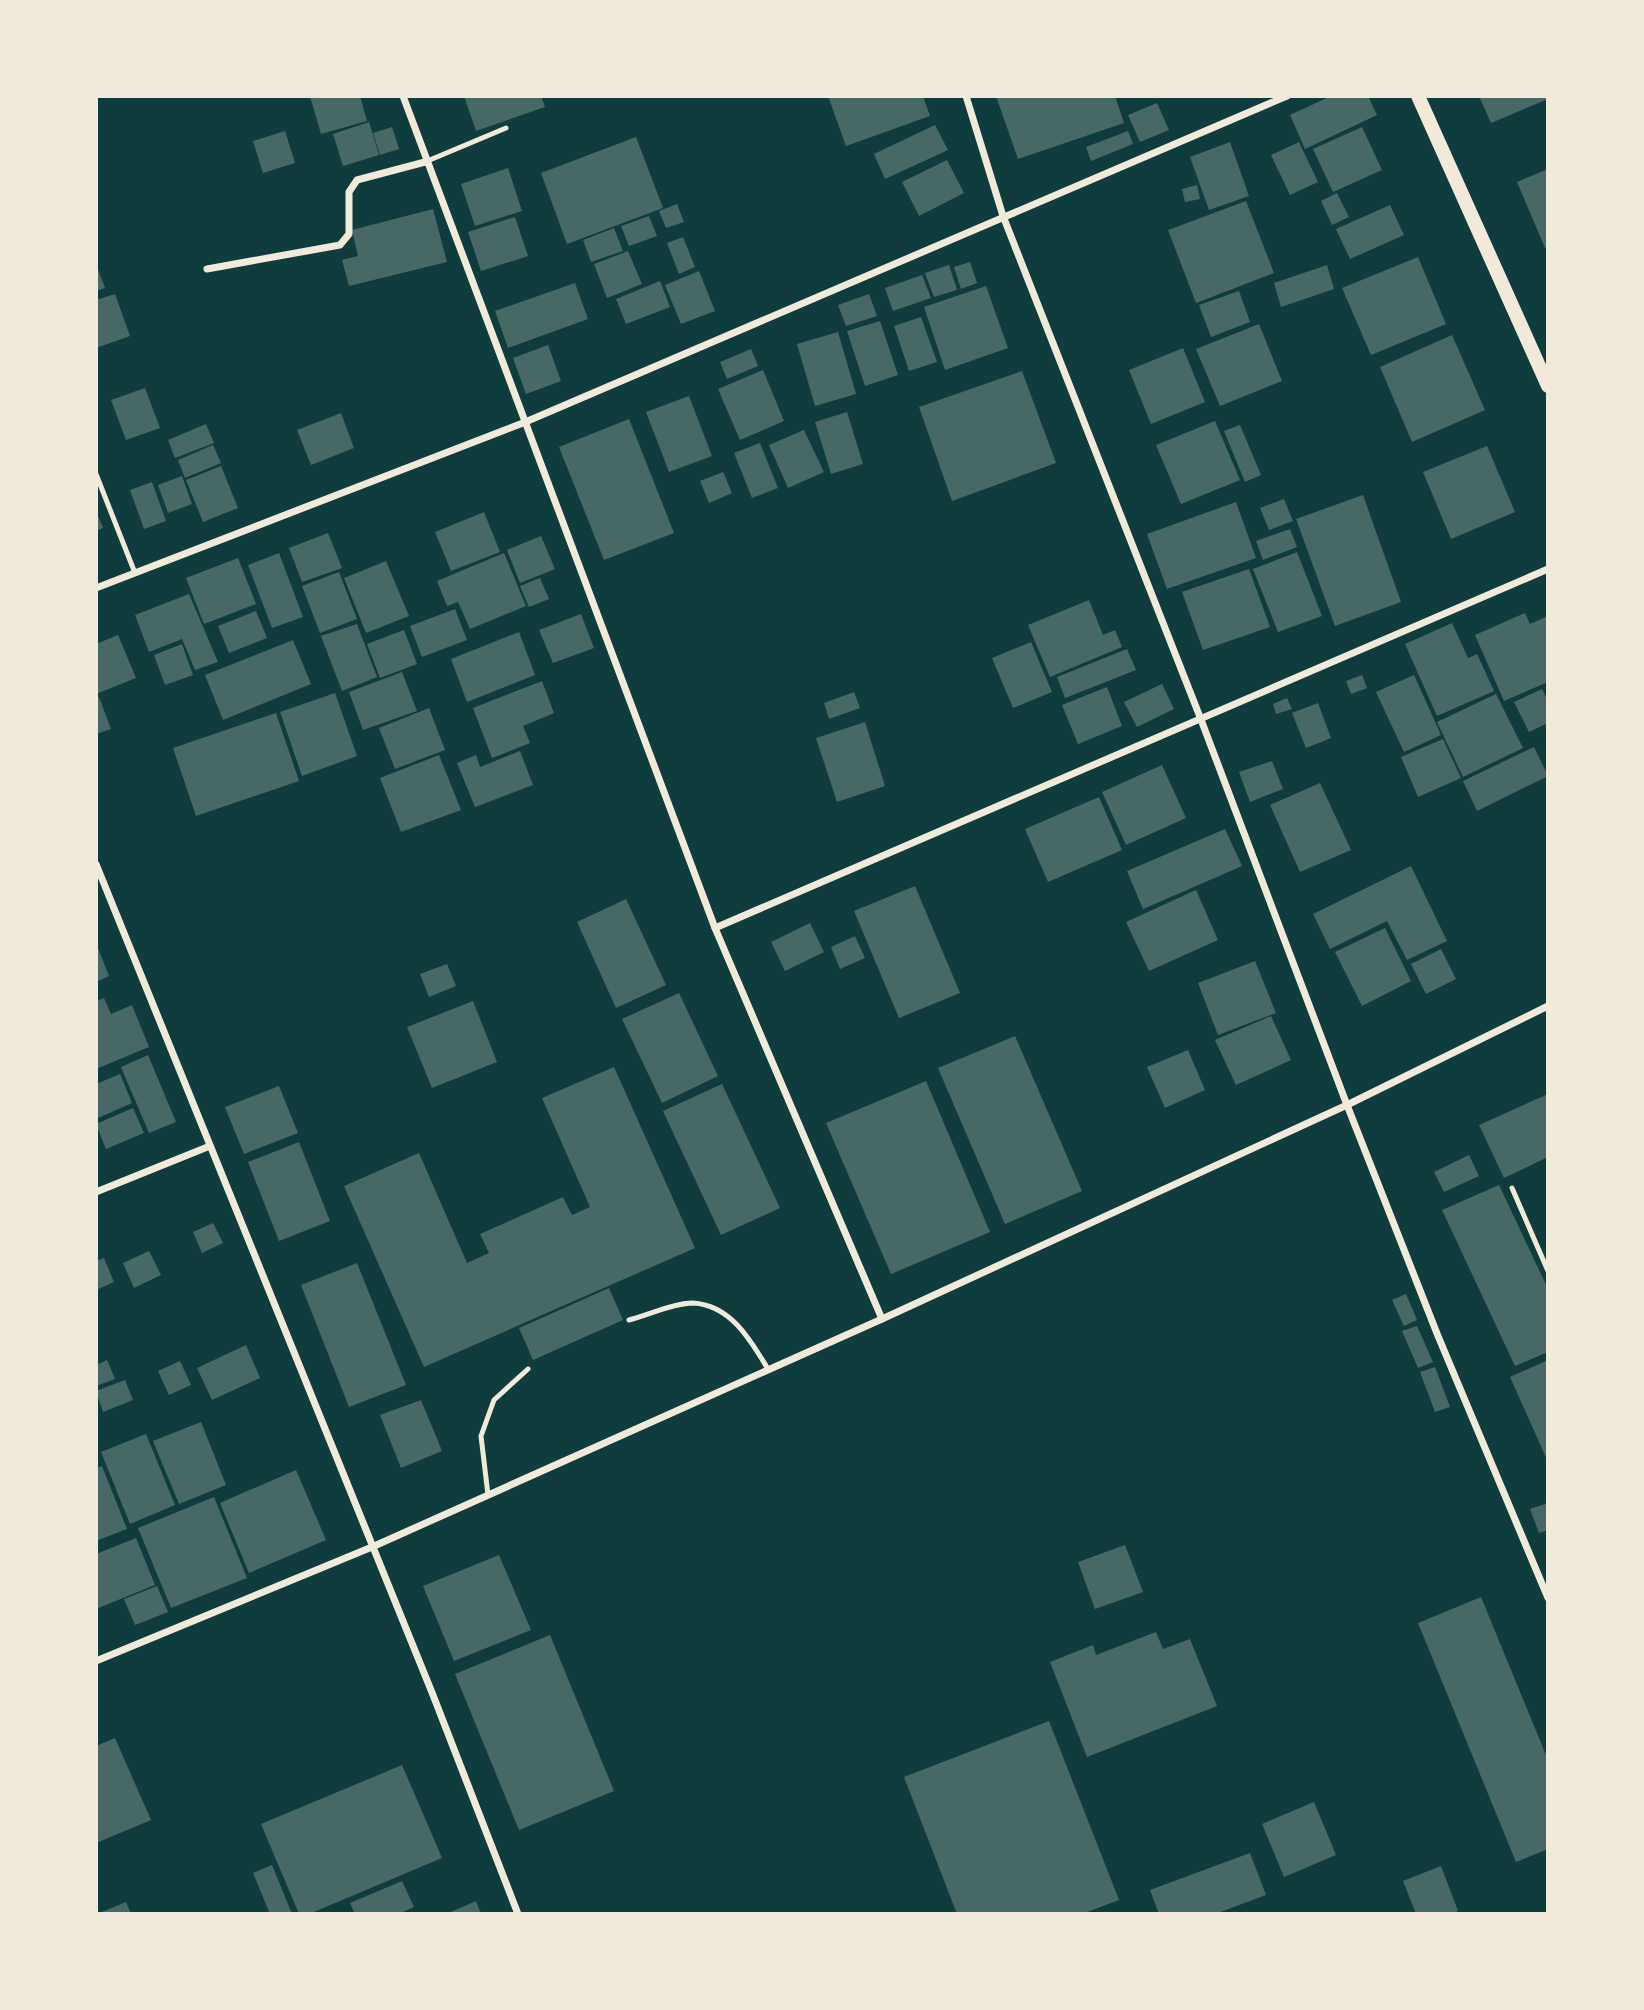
<svg xmlns="http://www.w3.org/2000/svg" width="1644" height="2010" font-family="'Alegreya Sans',sans-serif">
  <rect width="100%" height="100%" fill="#0f3d3e"/>
  <g fill="#486865">
    <polygon points="310,96 360,96 367,121 321,134"/>
    <polygon points="464,96 541,96 545,107 476,131"/>
    <polygon points="828,96 923,96 930,116 846,146"/>
    <polygon points="996,96 1115,96 1124,123 1018,159"/>
    <polygon points="1331,96 1368,96 1377,115 1305,149 1290,115"/>
    <polygon points="1479,96 1548,96 1548,99 1491,123"/>
    <polygon points="1157,103 1169,130 1140,142 1128,115"/>
    <polygon points="369,122 379,155 343,166 333,134"/>
    <polygon points="935,125 948,150 885,179 874,154"/>
    <polygon points="392,127 399,149 380,155 373,133"/>
    <polygon points="1362,127 1382,170 1333,192 1313,149"/>
    <polygon points="285,131 295,163 263,173 253,141"/>
    <polygon points="1128,131 1133,144 1091,161 1086,147"/>
    <polygon points="636,137 663,208 567,244 541,173"/>
    <polygon points="1230,142 1249,196 1209,210 1190,157"/>
    <polygon points="1299,142 1318,182 1290,195 1271,155"/>
    <polygon points="947,160 964,193 919,216 902,182"/>
    <polygon points="508,168 522,211 475,226 461,184"/>
    <polygon points="1548,169 1548,247 1545,248 1517,182"/>
    <polygon points="1197,185 1200,199 1185,202 1182,189"/>
    <polygon points="1337,193 1349,217 1332,225 1321,201"/>
    <polygon points="1246,201 1274,273 1196,303 1168,230"/>
    <polygon points="677,204 684,222 666,228 659,211"/>
    <polygon points="1390,205 1404,235 1350,259 1336,229"/>
    <polygon points="433,209 447,262 349,286 342,260 358,256 352,230"/>
    <polygon points="649,216 657,236 629,246 621,226"/>
    <polygon points="515,217 528,256 481,271 468,232"/>
    <polygon points="614,228 623,251 591,262 583,240"/>
    <polygon points="683,237 695,267 679,274 667,243"/>
    <polygon points="628,251 642,284 607,298 594,264"/>
    <polygon points="1418,257 1446,324 1371,355 1342,288"/>
    <polygon points="970,262 977,283 961,289 954,267"/>
    <polygon points="96,264 105,288 96,291"/>
    <polygon points="949,265 957,290 934,297 925,273"/>
    <polygon points="1327,265 1334,289 1281,307 1274,283"/>
    <polygon points="699,271 715,311 681,324 665,285"/>
    <polygon points="922,275 931,298 893,311 885,288"/>
    <polygon points="660,281 670,307 626,324 616,299"/>
    <polygon points="575,283 588,319 508,348 495,311"/>
    <polygon points="986,286 1008,348 945,370 924,307"/>
    <polygon points="1239,291 1250,322 1211,337 1199,305"/>
    <polygon points="115,294 130,336 96,348 96,300"/>
    <polygon points="869,294 877,316 846,326 838,305"/>
    <polygon points="921,317 937,362 909,371 894,326"/>
    <polygon points="880,321 898,375 865,386 847,331"/>
    <polygon points="1259,324 1282,381 1220,406 1196,349"/>
    <polygon points="838,332 856,394 815,406 797,344"/>
    <polygon points="1452,335 1485,410 1412,442 1380,367"/>
    <polygon points="548,345 561,381 526,394 513,358"/>
    <polygon points="1183,348 1205,402 1151,424 1129,370"/>
    <polygon points="751,349 758,366 727,379 720,362"/>
    <polygon points="763,370 784,421 740,440 718,389"/>
    <polygon points="1022,371 1056,463 952,501 919,407"/>
    <polygon points="145,388 160,428 126,440 111,400"/>
    <polygon points="689,396 712,456 669,472 646,412"/>
    <polygon points="847,412 863,464 831,474 815,422"/>
    <polygon points="341,413 354,448 311,465 297,430"/>
    <polygon points="629,419 674,533 604,560 559,447"/>
    <polygon points="1215,421 1240,480 1181,504 1156,445"/>
    <polygon points="206,424 214,443 175,458 168,440"/>
    <polygon points="1240,425 1261,475 1245,482 1224,431"/>
    <polygon points="804,430 824,472 788,488 769,445"/>
    <polygon points="760,443 778,488 752,498 734,453"/>
    <polygon points="213,445 221,463 185,478 178,460"/>
    <polygon points="1487,446 1515,512 1451,539 1423,472"/>
    <polygon points="221,466 238,508 203,522 186,480"/>
    <polygon points="723,472 732,493 709,503 700,481"/>
    <polygon points="182,476 192,504 168,513 158,485"/>
    <polygon points="152,482 166,521 144,529 130,490"/>
    <polygon points="1363,495 1401,602 1335,626 1296,519"/>
    <polygon points="1284,499 1293,521 1269,530 1260,508"/>
    <polygon points="1236,502 1256,558 1167,589 1147,534"/>
    <polygon points="96,511 103,528 96,531"/>
    <polygon points="484,512 500,552 451,571 435,532"/>
    <polygon points="1290,529 1297,547 1263,560 1256,541"/>
    <polygon points="328,533 342,568 302,582 289,548"/>
    <polygon points="541,536 555,569 520,583 507,550"/>
    <polygon points="1297,552 1322,616 1278,632 1253,569"/>
    <polygon points="279,553 303,617 272,628 248,565"/>
    <polygon points="504,553 526,606 470,629 458,602 447,606 437,581"/>
    <polygon points="238,558 256,604 204,624 186,578"/>
    <polygon points="386,561 409,616 366,633 344,578"/>
    <polygon points="1249,569 1270,627 1203,650 1182,592"/>
    <polygon points="339,572 357,619 320,633 302,586"/>
    <polygon points="540,578 549,599 529,607 520,586"/>
    <polygon points="189,594 218,662 195,670 182,639 149,652 135,615"/>
    <polygon points="1089,600 1103,635 1115,630 1122,647 1050,677 1028,625"/>
    <polygon points="455,609 467,640 422,657 410,626"/>
    <polygon points="256,611 267,638 229,653 218,626"/>
    <polygon points="1525,613 1530,624 1548,616 1548,682 1504,701 1475,635"/>
    <polygon points="581,614 594,648 553,663 539,630"/>
    <polygon points="1452,623 1468,658 1477,654 1494,691 1437,716 1405,644"/>
    <polygon points="357,624 377,677 342,691 321,636"/>
    <polygon points="404,630 417,664 380,678 367,644"/>
    <polygon points="519,632 535,675 467,702 451,659"/>
    <polygon points="118,635 136,678 96,694 96,644"/>
    <polygon points="293,640 311,684 223,720 205,675"/>
    <polygon points="1031,642 1052,692 1013,708 992,658"/>
    <polygon points="182,644 193,675 165,685 154,655"/>
    <polygon points="1127,649 1136,670 1065,698 1057,677"/>
    <polygon points="402,672 417,711 363,730 349,692"/>
    <polygon points="1362,675 1367,688 1351,694 1346,681"/>
    <polygon points="1414,675 1441,735 1404,752 1376,692"/>
    <polygon points="542,681 554,713 523,726 530,743 492,758 473,708"/>
    <polygon points="1162,684 1174,709 1137,727 1124,702"/>
    <polygon points="1107,687 1122,726 1078,744 1062,705"/>
    <polygon points="1542,689 1548,701 1548,723 1529,732 1514,702"/>
    <polygon points="854,692 860,708 829,719 824,703"/>
    <polygon points="335,693 357,756 302,776 280,712"/>
    <polygon points="1496,694 1523,748 1463,777 1437,722"/>
    <polygon points="99,697 111,729 96,734 96,698"/>
    <polygon points="1287,698 1292,709 1276,714 1273,704"/>
    <polygon points="1318,703 1331,738 1306,748 1292,713"/>
    <polygon points="429,708 445,750 395,769 379,728"/>
    <polygon points="276,713 299,781 196,816 173,748"/>
    <polygon points="865,722 885,786 837,802 816,738"/>
    <polygon points="1443,739 1461,778 1418,797 1401,757"/>
    <polygon points="1534,747 1548,776 1477,811 1463,781"/>
    <polygon points="520,751 533,785 475,807 457,763 476,755 480,767"/>
    <polygon points="439,755 461,810 401,832 380,778"/>
    <polygon points="1272,761 1283,789 1250,802 1239,772"/>
    <polygon points="1162,765 1186,818 1126,845 1102,792"/>
    <polygon points="1320,783 1351,850 1300,872 1270,805"/>
    <polygon points="1099,797 1122,850 1048,882 1025,829"/>
    <polygon points="1225,829 1242,866 1143,909 1127,871"/>
    <polygon points="1411,866 1447,941 1407,960 1387,921 1330,949 1313,914"/>
    <polygon points="915,886 960,993 899,1018 854,911"/>
    <polygon points="1196,890 1218,940 1149,971 1126,922"/>
    <polygon points="626,899 666,985 616,1008 577,922"/>
    <polygon points="810,923 824,952 785,971 771,942"/>
    <polygon points="1385,928 1411,981 1362,1006 1335,952"/>
    <polygon points="855,936 865,958 840,969 831,947"/>
    <polygon points="96,943 109,976 96,982"/>
    <polygon points="1441,949 1456,979 1426,994 1411,964"/>
    <polygon points="1255,961 1276,1013 1218,1035 1198,983"/>
    <polygon points="447,964 456,986 429,997 420,974"/>
    <polygon points="679,993 718,1076 662,1103 622,1019"/>
    <polygon points="104,998 111,1014 132,1005 149,1047 96,1069 96,1001"/>
    <polygon points="473,1001 497,1062 432,1088 407,1027"/>
    <polygon points="1271,1016 1291,1060 1236,1085 1215,1040"/>
    <polygon points="1015,1036 1082,1191 1005,1224 938,1068"/>
    <polygon points="1188,1050 1205,1090 1165,1108 1147,1067"/>
    <polygon points="148,1055 176,1122 149,1133 121,1067"/>
    <polygon points="614,1067 695,1248 424,1367 344,1186 419,1153 467,1263 489,1253 480,1234 563,1197 572,1215 590,1207 542,1098"/>
    <polygon points="120,1074 132,1103 96,1119 96,1084"/>
    <polygon points="926,1081 990,1232 891,1274 826,1123"/>
    <polygon points="722,1084 780,1208 721,1235 663,1111"/>
    <polygon points="279,1086 298,1133 244,1154 225,1107"/>
    <polygon points="1548,1094 1548,1157 1504,1178 1479,1125"/>
    <polygon points="133,1108 144,1133 106,1149 96,1124"/>
    <polygon points="299,1142 330,1221 279,1241 248,1162"/>
    <polygon points="1469,1155 1479,1176 1444,1192 1434,1172"/>
    <polygon points="1499,1185 1548,1289 1548,1352 1515,1366 1442,1210"/>
    <polygon points="213,1223 223,1243 202,1253 193,1232"/>
    <polygon points="149,1251 161,1275 134,1288 123,1263"/>
    <polygon points="104,1258 114,1282 96,1290 96,1261"/>
    <polygon points="357,1263 406,1385 349,1407 301,1285"/>
    <polygon points="609,1288 623,1320 533,1360 519,1328"/>
    <polygon points="1406,1294 1417,1320 1404,1326 1392,1300"/>
    <polygon points="1417,1326 1433,1362 1418,1368 1402,1331"/>
    <polygon points="246,1345 260,1378 212,1400 197,1368"/>
    <polygon points="107,1360 115,1379 96,1386 96,1365"/>
    <polygon points="1548,1360 1548,1462 1510,1377"/>
    <polygon points="180,1361 191,1385 169,1395 158,1371"/>
    <polygon points="1435,1367 1450,1407 1435,1412 1420,1372"/>
    <polygon points="125,1380 133,1400 103,1412 96,1391"/>
    <polygon points="421,1400 442,1451 401,1468 380,1415"/>
    <polygon points="201,1422 226,1485 179,1504 153,1441"/>
    <polygon points="146,1434 175,1505 130,1524 101,1452"/>
    <polygon points="102,1466 127,1529 96,1541 96,1468"/>
    <polygon points="296,1470 326,1540 249,1573 220,1503"/>
    <polygon points="214,1497 247,1578 171,1608 138,1528"/>
    <polygon points="1548,1503 1548,1530 1539,1533 1530,1509"/>
    <polygon points="136,1538 155,1585 96,1609 96,1554"/>
    <polygon points="1125,1545 1143,1592 1095,1609 1078,1562"/>
    <polygon points="499,1555 531,1630 454,1661 423,1586"/>
    <polygon points="157,1586 168,1612 135,1625 124,1599"/>
    <polygon points="1481,1597 1548,1760 1548,1849 1516,1862 1418,1623"/>
    <polygon points="1156,1632 1163,1649 1190,1639 1217,1706 1087,1757 1050,1662 1093,1645 1096,1655"/>
    <polygon points="550,1635 614,1791 519,1830 455,1674"/>
    <polygon points="1049,1721 1119,1900 1082,1914 957,1914 904,1777"/>
    <polygon points="115,1738 151,1820 96,1843 96,1746"/>
    <polygon points="402,1765 442,1858 309,1914 299,1914 261,1824"/>
    <polygon points="1314,1802 1336,1855 1284,1877 1262,1824"/>
    <polygon points="1250,1853 1266,1895 1215,1914 1159,1914 1150,1890"/>
    <polygon points="272,1865 292,1914 270,1914 253,1873"/>
    <polygon points="1441,1866 1458,1911 1450,1914 1416,1914 1403,1881"/>
    <polygon points="402,1881 414,1907 398,1914 355,1914 350,1903"/>
    <polygon points="476,1901 481,1914 446,1914"/>
    <polygon points="126,1902 131,1914 97,1914"/>
  </g>
  <g fill="none" stroke-linecap="round" stroke-linejoin="round">
    <g stroke="#f1e9da" stroke-width="5">
      <polyline points="425,162 506,128"/>
      <polyline points="96,474 135,573"/>
      <polyline points="1512,1188 1548,1271"/>
      <path d="M629 1320C648 1315 674 1303 693 1303 731 1305 751 1341 768 1369"/>
      <polyline points="488,1495 481,1436 494,1400 528,1369"/>
    </g>
    <g stroke="#f1e9da" stroke-width="7">
      <polyline points="403,96 715,928 882,1319"/>
      <polyline points="966,96 1003,216 1200,717 1347,1105 1438,1336 1548,1598"/>
      <polyline points="207,269 340,245 349,234 349,192 357,180 425,162"/>
      <polyline points="96,588 523,423 1287,96"/>
      <polyline points="96,864 433,1695 518,1914"/>
      <polyline points="715,928 1548,569"/>
      <polyline points="96,1192 210,1146"/>
      <polyline points="96,1661 372,1547 882,1319 1347,1105 1548,1006"/>
    </g>
    <polyline stroke="#f1e9da" stroke-width="14" points="1418,96 1548,386"/>
  </g>
  <rect width="1644" height="2010" fill="none" stroke="#f1e9da" stroke-width="196"/>
</svg>
